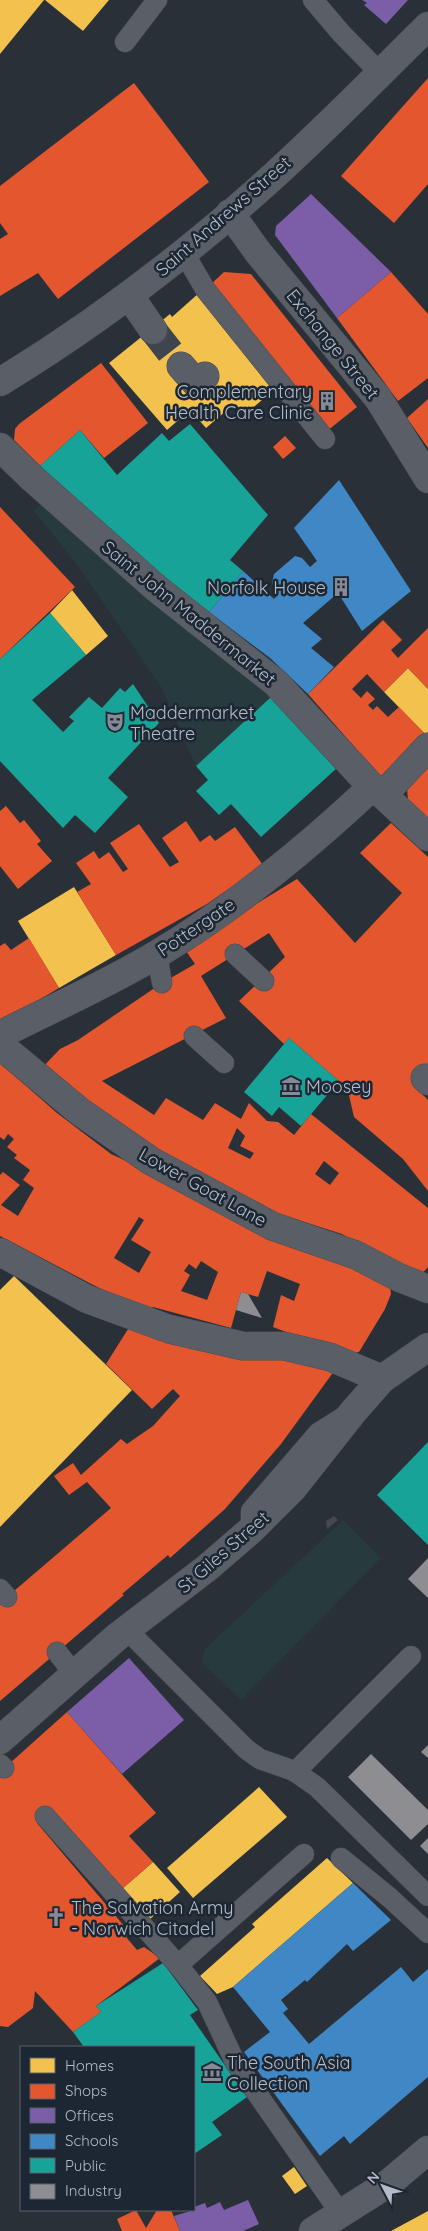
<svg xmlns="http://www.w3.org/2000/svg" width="428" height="2231" font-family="Quicksand,sans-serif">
  <rect width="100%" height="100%" fill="#2a3038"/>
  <g fill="#273a3e">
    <polygon points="45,499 271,697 196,766 161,687 76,563 34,511"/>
    <polygon points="343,1520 381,1558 241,1700 202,1663 205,1649"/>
  </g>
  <g fill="#f2c14e">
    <polygon points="0,0 44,0 0,54"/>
    <polygon points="45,0 109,0 83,31"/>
    <polygon points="199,293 279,386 244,415 234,404 206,428 190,410 167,430 109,363 170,314 172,317"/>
    <polygon points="72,590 108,636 86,655 50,613"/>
    <polygon points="408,668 428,689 428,732 426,735 384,692"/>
    <polygon points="74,887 116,955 59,988 18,921"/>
    <polygon points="14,1276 132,1390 0,1527 0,1290"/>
    <polygon points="259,1787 287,1817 193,1898 167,1868"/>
    <polygon points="327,1858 353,1883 233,1987 217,1994 200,1976 255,1927 252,1924"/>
    <polygon points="153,1862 180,1892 149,1920 122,1889"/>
    <polygon points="294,2167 307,2186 295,2194 282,2176"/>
    <polygon points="428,2211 428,2231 391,2231"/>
  </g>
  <g fill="#e4572e" fill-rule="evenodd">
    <polygon points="428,78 428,184 394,223 341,176"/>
    <polygon points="134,83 209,182 58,299 38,273 0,296 0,239 8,234 0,223 0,186"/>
    <polygon points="224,272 251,274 357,407 327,431 210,285"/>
    <polygon points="391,272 428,314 428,378 398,401 337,318"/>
    <polygon points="101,363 148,423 104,458 80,430 40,466 14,440 15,429 19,424"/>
    <polygon points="428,399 428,448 407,418"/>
    <polygon points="285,436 296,448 283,459 273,447"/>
    <polygon points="0,507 75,587 0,659"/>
    <polygon points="383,620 402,640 391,650 398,658 428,628 428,689 408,668 384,692 367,674 352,689 361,698 367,691 375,699 368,705 373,710 377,706 388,717 399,707 426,735 387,774 380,776 308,694"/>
    <polygon points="428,764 428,823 408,803 407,785"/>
    <polygon points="6,806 20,823 24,820 41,841 37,844 52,861 18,889 0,866 0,811"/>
    <polygon points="186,821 200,842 210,835 215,841 235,827 263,865 207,904 116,955 77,892 91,884 76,863 94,851 99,859 109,852 123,872 128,869 110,843 139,824 170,867 179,862 162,838"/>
    <path d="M391 823 428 857V1075L416 1088 428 1100V1191L403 1159 354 1117 348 1091 339 1081 289 1038 284 1044 239 1001 285 957 269 933 201 976 226 1018 102 1081 154 1115 166 1098 203 1120 215 1103 241 1119 249 1103 267 1121 278 1122 294 1135 311 1114 428 1208V1267L418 1278 399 1271 342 1234 270 1211 177 1162 39 1071 60 1049 78 1040 162 983 195 964 184 948 297 879 355 943 402 893 360 853ZM237 1128 245 1136 240 1146 254 1153 250 1159 228 1148ZM324 1161 339 1173 330 1185 315 1174Z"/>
    <polygon points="29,938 59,988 0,1023 0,946 5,943 11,950"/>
    <path d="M0 1063 57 1113 111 1154 389 1280 391 1294 385 1309 359 1352 345 1355 273 1327 281 1295 294 1301 300 1284 267 1271 258 1297 241 1292 231 1328 153 1307 151 1310 99 1288 0 1236V1175L3 1172 20 1185 1 1205 18 1216 34 1188 23 1180 30 1170 14 1158 17 1155 7 1147 14 1139 8 1134 4 1140 0 1137ZM139 1217 144 1220 131 1240 151 1252 139 1273 114 1258ZM201 1261 218 1272 207 1300 181 1291 190 1275 184 1271 189 1264 196 1269Z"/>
    <polygon points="130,1326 328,1365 332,1368 332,1374 281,1444 225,1509 170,1558 168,1555 122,1594 124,1595 0,1701 0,1603 111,1508 87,1482 69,1495 54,1476 73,1463 81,1475 121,1439 127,1444 153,1426 180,1396 173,1389 152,1409 106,1364"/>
    <polygon points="67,1712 156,1813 129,1836 153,1862 122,1889 51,1811 37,1823 130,1933 126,1937 137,1950 144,1947 160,1958 96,2006 101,2012 73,2032 35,1991 33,2008 8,2027 0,2026 0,1772"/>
    <polygon points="136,2210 146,2228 157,2210 171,2210 180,2231 122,2231 117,2219"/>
  </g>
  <g fill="#7b5ea7">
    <polygon points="362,0 408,0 386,24 364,5 367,3"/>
    <polygon points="311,194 391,272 337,318 275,235 276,226"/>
    <polygon points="129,1658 184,1720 122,1774 67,1712"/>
    <polygon points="248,2200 259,2224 243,2231 180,2231 174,2216 194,2210 194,2207 205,2203 207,2208 220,2202 224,2210"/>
  </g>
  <g fill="#3f88c5">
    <polygon points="339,480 411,591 362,631 338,593 303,623 322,639 311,648 334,667 308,694 270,658 209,612 243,571 274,599 278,595 272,583 274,574 295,556 302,558 310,567 317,561 294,528"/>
    <polygon points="353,1883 391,1920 353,1951 347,1944 307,1982 305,1980 281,2000 288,2009 283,2013 309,2044 401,1967 413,1982 428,1969 428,2077 350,2144 344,2136 320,2156 244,2052 270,2032 233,1987"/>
  </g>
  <g fill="#17a398">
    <polygon points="190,424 268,515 230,560 243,571 209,612 158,576 40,466 80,430 117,475 162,433 169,441"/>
    <polygon points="50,613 86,655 32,700 63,732 74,721 69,717 89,697 102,708 120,688 125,692 133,684 159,723 108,778 128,797 95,833 75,815 63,828 0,761 0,659"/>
    <polygon points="271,697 337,768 261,837 231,804 219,815 196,791 208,780 196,766"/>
    <polygon points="289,1038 339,1081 301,1126 279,1107 272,1116 244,1092"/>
    <polygon points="428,1442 428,1545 377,1495"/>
    <polygon points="163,1963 198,2010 190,2015 247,2097 212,2122 222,2135 194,2154 194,2047 84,2047 73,2032 101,2012 96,2006"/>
  </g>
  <g fill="#8d8d92">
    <polygon points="241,1292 248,1294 262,1318 236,1310"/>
    <polygon points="428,1558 428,1598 408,1579"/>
    <polygon points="428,1745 428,1758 421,1752"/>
    <polygon points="371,1754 428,1810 428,1824 411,1840 348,1777"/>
    <polygon points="428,1838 428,1854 420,1846"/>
  </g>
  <polygon fill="#444950" points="334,1516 338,1520 327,1529 326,1521"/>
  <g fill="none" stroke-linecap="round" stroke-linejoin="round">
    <polyline stroke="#3f454e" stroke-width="28" stroke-dasharray="28 14" stroke-linecap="butt" points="153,330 181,366"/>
    <g stroke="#484c53" stroke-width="21">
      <g id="service">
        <polyline points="313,0 341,33 380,73"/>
        <polyline points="125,42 157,0"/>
        <polyline points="184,253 205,289 325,439"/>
        <polyline points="157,954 162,983"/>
        <polyline points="235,954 264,981"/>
        <polyline points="194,1036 224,1063"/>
        <polyline points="251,1528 251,1511 318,1433 342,1418"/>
        <polyline points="0,1589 7,1597"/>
        <polyline points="127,1630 246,1749 260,1759 294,1771 317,1787 428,1896"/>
        <polyline points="57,1652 75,1675"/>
        <polyline points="0,1764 4,1768"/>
        <polyline points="295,1772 411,1656"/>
        <polyline points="45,1816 178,1965 207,2002 235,2062 341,2214"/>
        <polyline points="341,1858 390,1898 428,1933"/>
        <polyline points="178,1965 304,1854"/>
      </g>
    </g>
    <g stroke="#484c53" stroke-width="29">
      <g id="pedestrian">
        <polyline points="230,213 257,251 378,398 428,479"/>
        <polyline points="31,477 156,588 276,683 372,787 383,795 428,747"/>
        <polyline points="383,795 428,837"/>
        <path d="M0 1035C53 1008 108 984 159 953 234 908 308 847 372 787"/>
        <polyline points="0,1045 79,1111 151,1161 272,1226 356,1255 400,1278 428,1289"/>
        <polyline points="425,1078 428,1081"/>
        <polyline points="0,1252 87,1299 169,1329 243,1346 284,1346 330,1357 382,1379"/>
      </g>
    </g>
    <g stroke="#484c53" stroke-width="29">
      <g id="minor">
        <polyline points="129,295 153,330"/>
        <polyline points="181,366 197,384 205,376"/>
        <polyline points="0,447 31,477"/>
        <polyline points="313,2231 389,2183 428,2150"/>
      </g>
    </g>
    <g stroke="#484c53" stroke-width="29">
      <g id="tertiary">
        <path d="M0 382C92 326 178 261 258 190 317 138 372 81 428 26"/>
        <polyline points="0,1740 118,1636 207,1568 251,1530 293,1488 353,1412 382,1379 428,1347"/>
      </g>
    </g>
    <use href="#service" stroke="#5a5e66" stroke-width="20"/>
    <use href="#pedestrian" stroke="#5a5e66" stroke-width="28"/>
    <use href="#minor" stroke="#5a5e66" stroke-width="28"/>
    <use href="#tertiary" stroke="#5a5e66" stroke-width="28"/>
  </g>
  <defs>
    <g id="building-bare" transform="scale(1.5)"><path d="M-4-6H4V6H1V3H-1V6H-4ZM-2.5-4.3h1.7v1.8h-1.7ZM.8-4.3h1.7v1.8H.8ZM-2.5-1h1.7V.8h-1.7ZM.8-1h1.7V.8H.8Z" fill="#848b96" stroke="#1d2633" stroke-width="2.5" paint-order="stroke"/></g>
    <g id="theatre-bare" transform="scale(1.5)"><path d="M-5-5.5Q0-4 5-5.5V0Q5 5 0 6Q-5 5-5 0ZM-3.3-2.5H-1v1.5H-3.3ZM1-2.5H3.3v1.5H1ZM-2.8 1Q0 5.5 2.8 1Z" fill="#848b96" stroke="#1d2633" stroke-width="2.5" paint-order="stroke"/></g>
    <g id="museum-bare" transform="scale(1.5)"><path d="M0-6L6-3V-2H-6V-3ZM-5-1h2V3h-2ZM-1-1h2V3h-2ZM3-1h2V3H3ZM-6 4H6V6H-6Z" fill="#848b96" stroke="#1d2633" stroke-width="2.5" paint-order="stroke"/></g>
    <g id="church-bare" transform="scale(1.5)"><path d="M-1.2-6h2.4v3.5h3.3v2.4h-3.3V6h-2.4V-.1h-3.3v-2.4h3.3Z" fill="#848b96" stroke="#1d2633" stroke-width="2.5" paint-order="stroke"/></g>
  </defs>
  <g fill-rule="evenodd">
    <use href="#building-bare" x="327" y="401"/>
    <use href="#building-bare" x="341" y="587"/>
    <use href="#theatre-bare" x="115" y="722"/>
    <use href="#museum-bare" x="291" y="1086"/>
    <use href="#church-bare" x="56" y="1917"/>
    <use href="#museum-bare" x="212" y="2072"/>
  </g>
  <g text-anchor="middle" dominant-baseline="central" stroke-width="5" stroke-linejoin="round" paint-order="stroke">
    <g font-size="18" fill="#b4bcc9" stroke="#1d2633">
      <text transform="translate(223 216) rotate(-41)">Saint Andrews Street</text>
      <text transform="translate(333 344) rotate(51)">Exchange Street</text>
      <text transform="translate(189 613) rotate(39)">Saint John Maddermarket</text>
      <text transform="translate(196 927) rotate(-34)">Pottergate</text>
      <text transform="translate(203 1187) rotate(29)">Lower Goat Lane</text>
      <text transform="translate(223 1552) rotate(-41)">St Giles Street</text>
    </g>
    <g font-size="18" fill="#b4bcc9" stroke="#1d2633" text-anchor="start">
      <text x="312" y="391" text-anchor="end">Complementary<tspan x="312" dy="21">Health Care Clinic</tspan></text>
      <text x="326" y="587" text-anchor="end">Norfolk House</text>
      <text x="130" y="712">Maddermarket<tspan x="130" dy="21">Theatre</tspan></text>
      <text x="306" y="1086">Moosey</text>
      <text x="71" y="1907">The Salvation Army<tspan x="71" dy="21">- Norwich Citadel</tspan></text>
      <text x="227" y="2062">The South Asia<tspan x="227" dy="21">Collection</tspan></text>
    </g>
  </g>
  <rect x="20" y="2046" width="175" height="165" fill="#1d2633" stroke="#59626f"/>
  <rect x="30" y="2058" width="25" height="15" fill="#f2c14e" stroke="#59626f"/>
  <text x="65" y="2071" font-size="15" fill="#b4bcc9">Homes</text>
  <rect x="30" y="2084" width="25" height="15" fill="#e4572e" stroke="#59626f"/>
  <text x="65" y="2096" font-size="15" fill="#b4bcc9">Shops</text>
  <rect x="30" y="2108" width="25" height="15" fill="#7b5ea7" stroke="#59626f"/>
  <text x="65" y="2121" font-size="15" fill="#b4bcc9">Offices</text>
  <rect x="30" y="2134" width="25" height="15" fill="#3f88c5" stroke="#59626f"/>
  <text x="65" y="2146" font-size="15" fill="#b4bcc9">Schools</text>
  <rect x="30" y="2158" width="25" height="15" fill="#17a398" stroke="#59626f"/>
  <text x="65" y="2171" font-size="15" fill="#b4bcc9">Public</text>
  <rect x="30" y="2184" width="25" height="15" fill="#8d8d92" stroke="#59626f"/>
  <text x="65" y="2196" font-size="15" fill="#b4bcc9">Industry</text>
  <g transform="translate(383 2186) rotate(311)" stroke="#1d2633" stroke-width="4" paint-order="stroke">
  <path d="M0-4L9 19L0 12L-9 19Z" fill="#b4bcc9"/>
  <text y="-8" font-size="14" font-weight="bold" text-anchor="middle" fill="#b4bcc9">N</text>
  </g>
</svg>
